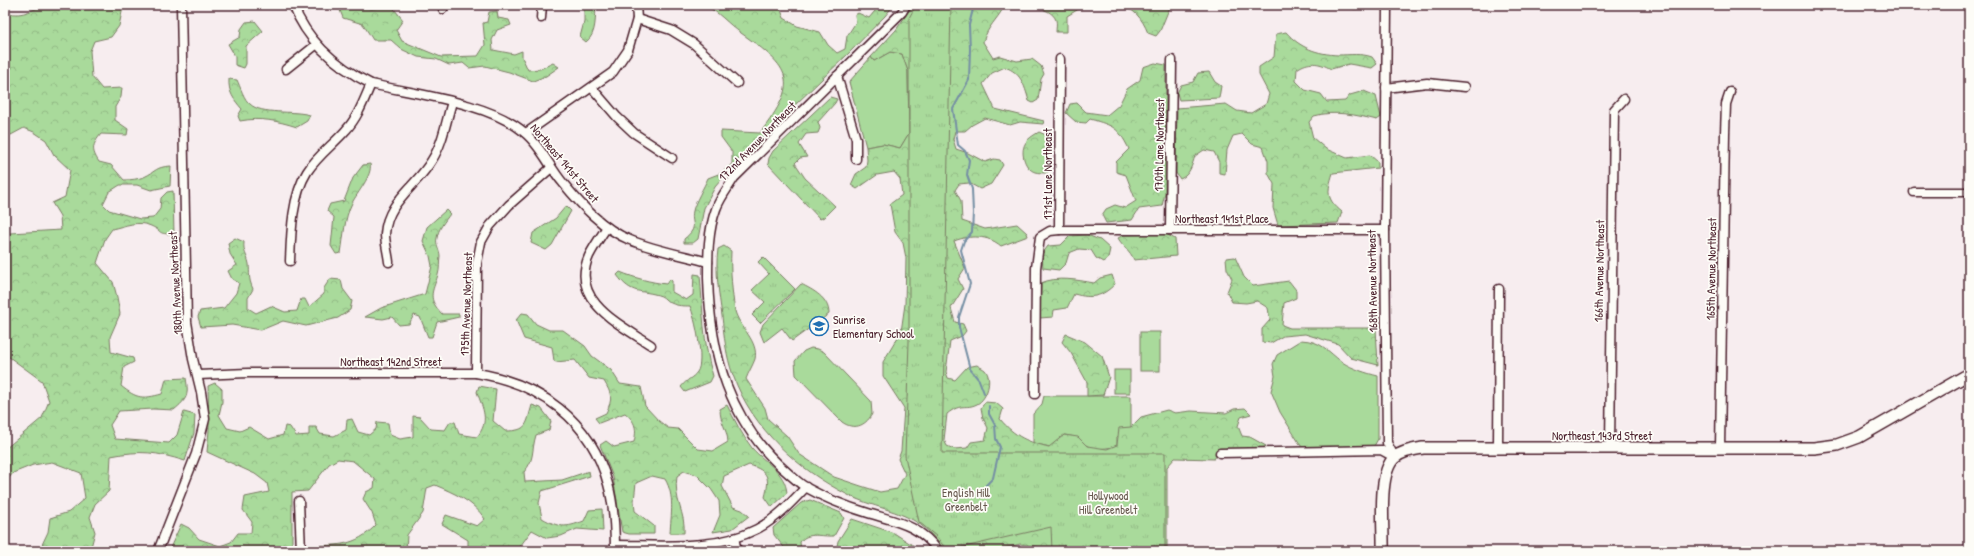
<svg xmlns="http://www.w3.org/2000/svg" width="1974" height="556" font-family="'Patrick Hand',sans-serif">
  <defs>
    <pattern id="forest-crowns" width="20" height="18" patternUnits="userSpaceOnUse"><rect width="20" height="18" fill="#a9da9b"/><path d="M2 6a3 3 0 1 1 6 0M12 15a3 3 0 1 1 6 0" fill="none" stroke="#93bb86"/></pattern>
    <pattern id="park-tufts" width="24" height="20" patternUnits="userSpaceOnUse"><rect width="24" height="20" fill="#a9da9b"/><path d="M3 7l-1-3M5 7V3M7 7l1-3M15 17l-1-3M17 17v-4M19 17l1-3" fill="none" stroke="#93bb86"/></pattern>
  </defs>
  <rect width="100%" height="100%" fill="#f7edef"/>
  <filter id="ink" filterUnits="userSpaceOnUse"><feTurbulence type="fractalNoise" baseFrequency=".025" numOctaves="2"/><feDisplacementMap in="SourceGraphic" scale="8" xChannelSelector="R" yChannelSelector="G"/><feConvolveMatrix kernelMatrix="1 2 1 2 8 2 1 2 1" color-interpolation-filters="sRGB"/></filter>
  <g filter="url(#ink)">
    <g fill="#a9da9b" stroke="#7a7c63">
      <polygon points="890,52 902,54 908,71 909,133 900,148 883,144 866,147 849,82 871,57 874,61"/>
      <rect x="1140" y="332" width="20" height="39"/>
      <path d="M1301 340C1322 341 1327 351 1342 362 1353 369 1366 373 1378 376V439L1374 446 1303 449 1280 412 1271 391 1275 376 1273 364 1277 355Z"/>
      <path d="M811 348 818 349 824 352 871 401 872 414C865 427 853 430 842 422L796 375 795 361 804 351Z"/>
      <rect x="1114" y="370" width="16" height="23"/>
      <path d="M1044 396H1131V427L1117 437V446C1109 448 1094 451 1086 445 1074 438 1080 437 1064 435L1050 447 1033 443V414L1042 404Z"/>
    </g>
    <g fill="url(#forest-crowns)" stroke="#7a7c63">
      <path d="M42 5H127L123 7 119 26 111 37 94 41 90 51 92 77 102 89 122 88 121 97 115 107V120L128 129 127 135 101 134C92 145 91 150 99 162L111 165 124 180C131 180 138 179 144 177 157 171 155 167 171 166L170 186 151 190 137 185H120L109 192 103 204 109 210 140 219 153 218 160 209 161 198 167 192 173 191 174 234C156 234 164 232 151 226 138 220 125 226 112 229L105 239 97 263 113 282 117 297 120 314 110 337 111 352 133 358 134 362 124 367 121 386C137 399 143 399 162 394L166 379 186 378C189 396 187 399 174 410L153 409 119 411 110 425 115 439 169 443 177 435 184 412 195 415 194 433 185 461C156 452 141 450 111 456L109 491 95 504 90 517 95 532 90 551H39L48 532 50 518 69 512 85 498 81 473 52 462 33 465 13 473 5 483V449L42 418 49 401 42 381 5 354V239L10 233 61 230 60 216 52 203 65 197 70 170 54 155 46 140 34 132 24 128 11 135 5 134V10C14 19 33 11 42 5Z"/>
      <polygon points="338,5 362,5 371,9 391,5 403,20 396,30 402,41 441,57 478,56 485,45 483,23 487,22 489,12 497,11 498,18 509,20 511,25 497,30 492,40 493,50 514,54 522,51 522,57 528,70 540,69 553,63 559,67 546,76 533,81 509,72 485,66 469,68 463,63 449,65 436,59 418,57 401,49 391,40 373,40 363,24 343,18"/>
      <path d="M584 5H596C595 17 597 34 586 42L580 37 584 22Z"/>
      <path d="M704 5H779L784 18 797 26 820 32 828 45 837 53 845 49 847 36 856 22 855 15 858 13 869 18 880 5H894L885 16 849 53 739 159 715 187 704 208 698 239 693 243H684V239C700 226 690 224 693 211 694 204 705 185 708 178L721 173 732 164V152L721 137V131L760 133C800 81 792 69 741 33 728 24 718 11 704 5Z"/>
      <path d="M913 5H1103L1082 7 1067 16V32H1056C1056 29 1057 23 1056 20 1050 4 1017 6 1004 7 996 21 988 26 983 42L993 58 1000 56 1017 61 1032 59 1041 66 1044 74 1041 79 1038 100 1033 103 1029 101C1024 84 1021 73 1005 67L992 73 983 84 995 109 1044 121 1043 124 1020 122 1010 125 985 118 972 125 965 131H955L953 139 956 149 968 153 985 162 994 159 1000 160 1003 165 991 184 980 189 969 183 959 184 955 190 961 201 962 221 985 229 1017 224 1027 233 1028 236 1001 246C988 235 970 235 954 241L965 268 958 279 963 289 951 308 955 322 963 324 966 331 962 336 950 341 946 372 948 378 955 380 967 367 977 365C979 367 983 368 985 370 993 379 987 399 977 404 965 410 962 402 947 414L944 440 947 446 954 449 967 448 971 442 985 440 988 428 983 418 981 408 985 402 996 403 1003 409 1000 419C1015 437 1028 442 1049 447L1064 435 1078 437 1087 446 1107 449 1117 445 1119 428 1131 427 1141 417 1167 410 1175 413 1191 411 1226 413 1234 409 1245 408 1251 414 1241 417 1238 426 1242 436 1250 437 1266 446 1263 448 1221 449 1214 459 1175 458 1167 467V551H1039L1038 547 1020 544 995 551H946C938 542 930 532 921 525 900 510 871 507 848 495 799 470 752 429 733 375 726 356 724 336 722 316 719 294 715 271 718 249L724 246 731 251C730 271 732 292 735 311 739 327 759 341 755 359 753 365 748 373 746 379L765 408 768 419 787 436 799 454 834 477 861 486 880 492 897 489 905 474 898 459 901 451 904 408 883 376V362L901 332 905 304 906 258 903 243 895 232 890 204 902 195 900 179 894 172 877 175 857 189 851 185 856 174 866 167 867 160 866 147 883 144 900 148 909 133 908 71 902 54 890 52 874 61 871 57 896 30Z"/>
      <path d="M1118 5H1184L1169 9 1160 31 1156 36 1148 33C1142 18 1134 8 1118 5Z"/>
      <polygon points="1343,5 1381,5 1381,8 1354,9"/>
      <polygon points="255,21 263,31 246,46 246,64 244,68 235,65 235,56 228,44 240,37 241,29 246,22"/>
      <path d="M1286 32C1300 48 1317 54 1338 55 1350 55 1361 53 1372 57L1377 64 1372 68 1349 64 1331 69C1319 62 1308 61 1297 69L1296 81 1305 90 1321 94 1327 102 1345 101 1350 95 1364 91 1376 96 1381 117 1377 120C1356 115 1335 110 1314 116L1309 122 1313 138 1326 149 1347 158 1370 155 1378 162V168L1333 173C1327 192 1326 199 1342 212L1338 223 1278 225 1273 208 1274 184 1268 173V161L1263 147 1252 144 1242 134 1233 136 1227 150 1225 174 1219 173V162L1214 152 1204 150 1195 156C1192 165 1190 175 1180 179L1176 173 1177 108 1226 104 1237 111 1251 113 1266 104 1269 94 1259 75V67L1274 57 1276 34Z"/>
      <path d="M1155 63 1166 65 1165 193 1162 206 1139 209 1132 220 1106 223 1102 215 1106 209 1115 205 1125 208 1136 201 1126 175 1116 172V162L1129 149C1118 127 1114 126 1090 119L1086 123 1076 122 1066 113 1070 104 1077 103 1086 112 1107 115 1119 105 1127 89 1140 80 1143 67Z"/>
      <polygon points="1209,72 1215,82 1221,86 1219,98 1179,100 1177,93 1181,85 1193,82 1198,73"/>
      <path d="M229 79 237 80C240 86 244 100 250 104 261 115 293 110 310 115L307 121 297 127C278 121 260 117 240 121L238 116 242 109C234 100 228 92 229 79Z"/>
      <polygon points="830,97 837,99 835,103 818,122 820,128 818,133 806,134 799,144 807,157 800,158 795,163 805,178 835,206 824,217 820,219 768,164 769,158 773,151"/>
      <path d="M1039 132 1046 135 1049 145 1043 151 1050 162 1048 173C1044 173 1038 173 1035 172 1025 169 1020 153 1025 144 1027 139 1034 135 1039 132Z"/>
      <path d="M370 164C373 175 357 193 352 203 344 219 344 236 341 253L336 254 331 246 334 217 327 211 330 204 344 201 353 178 363 165Z"/>
      <polygon points="566,206 571,211 552,245 546,250 531,243 533,233 556,218"/>
      <path d="M446 210 450 214C445 221 438 229 437 238 435 244 440 250 440 256 439 262 440 269 438 275 432 293 427 298 442 314H459V317L437 322 432 337H428L420 317 414 315 409 324 399 325 392 317 383 319 365 317 381 308 425 294 432 266 430 256 423 241 427 227Z"/>
      <path d="M1166 234 1175 239 1176 256 1134 260C1130 250 1123 247 1118 238L1124 235Z"/>
      <polygon points="1087,235 1100,240 1110,249 1108,258 1103,262 1096,258 1091,250 1079,249 1069,253 1066,263 1059,270 1043,268 1042,254 1048,246 1061,245 1070,236"/>
      <path d="M235 238 244 242C243 253 247 254 249 264 250 274 248 278 253 289L248 298V308L256 313 271 306 285 312 297 311 301 299H305L309 307 324 294V288L330 279 341 280 343 289 352 301 350 310 338 318 306 326 283 321 261 330 232 325 201 327 198 317 200 311 224 308 236 293 239 283 232 279 228 271 237 265 230 254 228 243Z"/>
      <polygon points="1235,257 1244,277 1253,286 1289,281 1296,290 1296,298 1284,303 1282,325 1290,328 1376,328 1378,365 1351,358 1338,344 1305,334 1283,336 1271,343 1262,342 1262,329 1270,320 1268,308 1257,301 1246,303 1232,302 1227,292 1232,279 1227,269 1226,258"/>
      <path d="M620 272C635 278 650 282 666 284L670 279 672 281V292L686 300 693 295 694 274 700 275C703 308 703 344 713 376L710 382 685 392 681 387C687 379 693 378 697 372 705 362 695 317 690 306 684 306 677 306 671 303 667 302 665 298 661 296 641 289 632 296 617 275Z"/>
      <path d="M1112 275 1115 284C1102 297 1092 299 1074 294L1067 308 1054 310 1053 317 1040 318 1041 283C1057 276 1077 280 1094 283L1100 278Z"/>
      <path d="M801 284C813 290 829 298 829 314L792 341 782 328 764 342 760 332 763 324Z"/>
      <path d="M522 313 528 314 536 324 549 330H563L585 346 592 356 611 370 620 384 641 387 645 406 659 421 668 428 678 429 698 449 713 451 728 442C727 428 720 423 720 409L727 405C734 419 742 435 752 448 765 463 785 471 787 493L772 507 765 497C770 478 769 471 749 465L724 476 722 486 733 507 742 510 749 516 732 529 713 532 720 515 719 501 711 489 697 475 684 471 677 476C673 500 686 513 684 533H670C671 514 675 496 665 479L652 476 636 483 634 501 635 511 654 526V534H629L622 532 613 477 600 445 606 441 614 447 634 442C637 429 636 422 625 413L599 423 595 418 606 413C613 398 612 395 604 381L589 378 575 360 556 362 554 361 552 347 524 339 516 320Z"/>
      <polygon points="1066,334 1085,342 1102,356 1109,377 1103,395 1087,396 1087,382 1071,353 1062,342"/>
      <path d="M215 383 222 389V402L219 415 227 428 240 431 249 427 269 439 283 435 285 426 290 427 296 436 309 435V427H316L320 434 334 436 346 430 347 420 352 419 358 432 369 435 376 429 377 422 388 423 390 435 400 439 413 437V416L420 417 431 429 445 430 450 422H455L459 434 477 437C490 421 483 409 477 392L479 386 496 389 493 421 505 431C528 431 526 425 532 405L541 408 551 421 549 430 536 435C531 452 535 459 524 472L525 482 562 480 589 471 590 476 542 491 539 503 542 518C560 528 565 528 584 521L589 510 602 509 603 531 577 529 561 536 547 538 532 530 521 545 520 551H468V540L442 524 446 515 477 526 485 519C473 501 454 493 435 485L427 488 423 513 407 535 406 551H322L309 548V546C337 545 355 547 376 525L372 513 363 499 366 492 374 488 375 479 353 461 338 459 329 464 308 491 292 492V551H211L193 548 185 551H178L170 548 181 524 189 528 199 539 220 546 231 542 238 533H251L252 522 243 510 245 497 269 492 267 483 255 474 207 452 209 430 208 386Z"/>
      <path d="M810 500 841 513 844 518 834 536C822 537 808 531 800 542L801 551H787L774 535 773 528 801 503Z"/>
      <polygon points="852,519 894,533 917,548 918,551 836,551 838,541"/>
    </g>
    <g fill="url(#park-tufts)" stroke="#7a7c63">
      <polygon points="916,5 951,5 942,453 1165,453 1165,551 1052,551 1051,527 947,551 937,537 919,522 905,456 909,342 909,18"/>
      <polygon points="763,257 795,289 760,323 752,315 765,302 752,290 769,274 758,262"/>
    </g>
    <g fill="none" stroke-linecap="round" stroke-linejoin="round">
      <g stroke="#758fa4" stroke-width="2">
        <polyline points="973,9 969,25 970,49 969,80 953,109 958,145 965,151 969,160 967,175 972,189 973,213 972,232 964,241 961,250 970,284 959,317 959,327 970,369 979,380 984,393"/>
        <polyline points="987,497 986,485 993,478 1000,447 996,439 995,425 989,414 989,406"/>
      </g>
      <g stroke="#4a1f2b" stroke-width="11">
        <g id="street">
          <path d="M293 5C307 41 337 67 371 84 415 94 492 103 525 133 541 146 550 168 563 183 581 205 603 229 630 240 654 250 682 255 708 262"/>
          <polyline points="442,5 443,9"/>
          <path d="M906 5 902 12 734 178C728 188 720 198 716 209 708 231 708 255 708 278 710 353 729 423 788 473 794 478 800 484 807 488 825 498 848 507 868 513 897 522 920 525 938 551"/>
          <polyline points="1387,5 1385,230 1387,443 1395,458"/>
          <polyline points="541,18 542,5"/>
          <polyline points="637,19 671,30 694,44 737,83"/>
          <polyline points="286,69 316,45"/>
          <polyline points="837,76 856,139 856,159"/>
          <polyline points="592,88 617,117 634,133 672,158"/>
          <polyline points="1386,88 1427,83 1465,87"/>
          <polyline points="526,133 613,72 628,50 637,19 636,5"/>
          <polyline points="1914,192 1969,192"/>
          <path d="M607 227C601 236 594 246 589 256 569 301 621 325 651 345"/>
          <polyline points="1059,230 1060,59"/>
          <polyline points="1170,230 1172,60"/>
          <path d="M290 261C291 233 292 196 307 172 317 156 334 144 346 130 358 117 364 100 371 84"/>
          <path d="M389 262C388 253 385 243 385 234 387 201 417 186 432 160 443 143 446 121 452 102"/>
          <polyline points="476,373 477,263 481,242 490,226 509,205 551,168"/>
          <path d="M198 375 248 373H476C539 383 591 420 608 484 614 505 615 530 615 551"/>
          <polyline points="1035,394 1036,268 1040,237 1050,231 1059,230 1385,230"/>
          <polyline points="1610,447 1614,110 1624,99"/>
          <polyline points="1498,448 1499,289"/>
          <polyline points="1720,448 1725,133 1726,104 1730,92"/>
          <polyline points="1220,453 1381,450 1394,457"/>
          <polyline points="299,501 301,551"/>
          <polyline points="734,538 737,551"/>
          <path d="M615 545C661 545 715 551 757 529 776 519 791 503 806 487"/>
          <polyline points="158,551 196,454 205,419 201,392 193,359 187,322 181,5"/>
        </g>
      </g>
      <g stroke="#4a1f2b" stroke-width="14">
        <path id="secondary" d="M1383 551C1384 528 1377 475 1394 458 1402 451 1412 450 1423 448H1814L1837 445 1859 437 1969 374"/>
      </g>
      <use href="#street" stroke="#fdfcf7" stroke-width="8"/>
      <use href="#secondary" stroke="#fdfcf7" stroke-width="11"/>
    </g>
  </g>
  <defs>
    <g id="school-ring" transform="scale(1)"><circle r="9.5" fill="#fdfcf7" stroke="#1f6fb2" stroke-width="1.5"/><path d="M0-5L7-2L0 1L-7-2ZM-4 1L0 2.5L4 1V4Q0 6-4 4Z" fill="#1f6fb2"/></g>
  </defs>
  <g fill-rule="evenodd">
    <use href="#school-ring" x="819" y="326"/>
  </g>
  <g text-anchor="middle" dominant-baseline="central" stroke-width="3.5" stroke-linejoin="round" paint-order="stroke">
    <g font-size="12" fill="#4a1f2b" stroke="#fdfcf7">
      <text transform="translate(757 141) rotate(-46)">172nd Avenue Northeast</text>
      <text transform="translate(1159 145) rotate(-89)">170th Lane Northeast</text>
      <text transform="translate(565 163) rotate(50)">Northeast 141st Street</text>
      <text transform="translate(1047 174) rotate(-90)">171st Lane Northeast</text>
      <text x="1222" y="218">Northeast 141st Place</text>
      <text transform="translate(1711 269) rotate(-89)">165th Avenue Northeast</text>
      <text transform="translate(1599 271) rotate(-89)">166th Avenue Northeast</text>
      <text transform="translate(1372 281) rotate(-91)">168th Avenue Northeast</text>
      <text transform="translate(175 283) rotate(-93)">180th Avenue Northeast</text>
      <text transform="translate(466 304) rotate(-88)">175th Avenue Northeast</text>
      <text x="391" y="361">Northeast 142nd Street</text>
      <text x="1602" y="435">Northeast 143rd Street</text>
    </g>
    <g font-size="12" fill="#4a1f2b" stroke="#fdfcf7" text-anchor="start">
      <text x="833" y="319">Sunrise<tspan x="833" dy="14">Elementary School</tspan></text>
    </g>
    <g font-size="12" fill="#66574d" stroke="#fdfcf7">
      <text x="966" y="492">English Hill<tspan x="966" dy="14">Greenbelt</tspan></text>
      <text x="1108" y="495">Hollywood<tspan x="1108" dy="14">Hill Greenbelt</tspan></text>
    </g>
  </g>
  <rect width="1974" height="556" fill="none" stroke="#fdfcf7" stroke-width="20"/>
  <rect x="10" y="10" width="1954" height="536" fill="none" stroke="#4a1f2b" stroke-width="1.5" filter="url(#ink)"/>
</svg>
